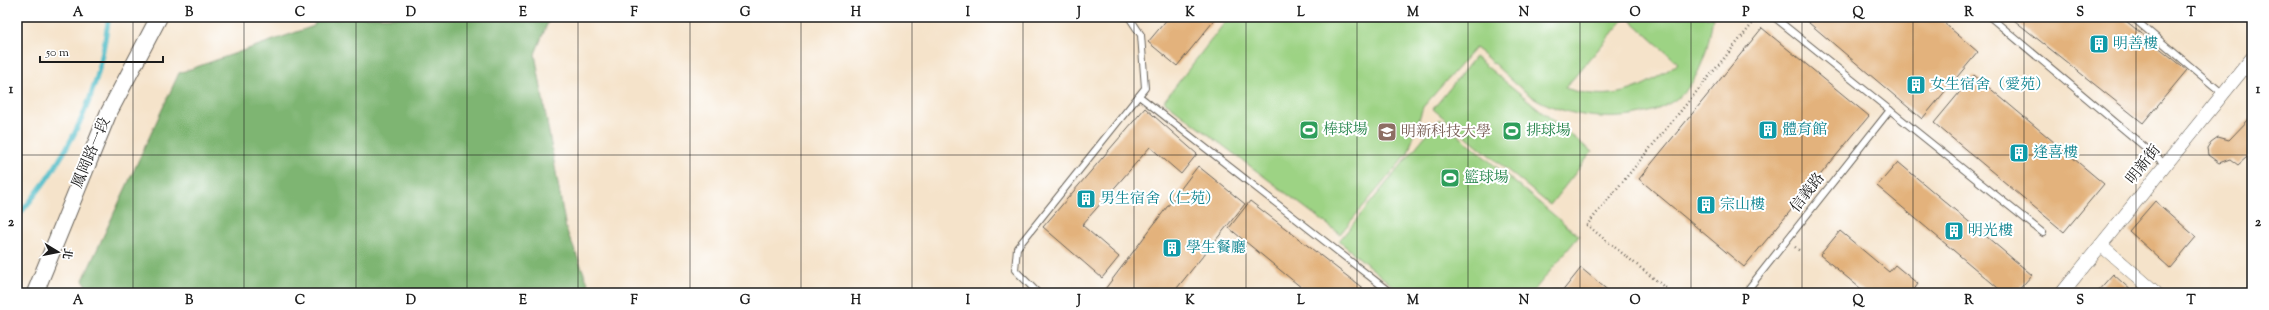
<svg xmlns="http://www.w3.org/2000/svg" width="2269" height="310" font-family="'Sorts Mill Goudy','Noto Serif TC',serif">
  <rect width="100%" height="100%" fill="#fff"/>
  <filter id="ink" filterUnits="userSpaceOnUse"><feTurbulence type="fractalNoise" baseFrequency=".025" numOctaves="2"/><feDisplacementMap in="SourceGraphic" scale="8" xChannelSelector="R" yChannelSelector="G"/><feConvolveMatrix kernelMatrix="1 2 1 2 8 2 1 2 1" color-interpolation-filters="sRGB"/></filter>
  <filter id="wash" filterUnits="userSpaceOnUse"><feTurbulence type="fractalNoise" baseFrequency=".012" numOctaves="4" result="noise"/><feDisplacementMap in="SourceGraphic" scale="16" xChannelSelector="R" yChannelSelector="G"/><feGaussianBlur stdDeviation="0.9" result="paint"/><feColorMatrix in="noise" values="0 0 0 0 0 0 0 0 0 0 0 0 0 0 0 0 0 1.4 0 .05"/><feComposite in="paint" operator="in"/></filter>
  <g filter="url(#wash)">
    <rect width="100%" height="100%" fill="#f5e3ca"/>
    <g fill="#9dd384" stroke="#5c7850">
      <path d="M1229 17H1626L1565 88C1611 103 1641 91 1678 63L1627 17H1713C1709 41 1704 68 1688 88 1655 127 1580 123 1538 100 1518 90 1495 62 1475 48L1423 107 1408 153 1340 234 1164 101Z"/>
      <polygon points="1475,57 1592,152 1550,205 1433,109"/>
      <polygon points="1439,119 1579,236 1532,293 1401,293 1339,241"/>
    </g>
    <polygon fill="#7eb572" stroke="#4d6847" points="316,17 550,17 535,54 566,229 592,293 89,293 83,280 179,73 314,26"/>
    <g fill="none" stroke-linecap="round" stroke-linejoin="round">
      <path stroke="#4dbbc6" stroke-width="5" d="M17 217C50 179 80 132 95 83 102 62 105 39 109 17"/>
    </g>
    <g id="blocks">
      <g fill="#e3b27c">
        <polygon points="1169,17 1217,17 1177,66 1148,42"/>
        <polygon points="1802,17 1937,17 1978,52 1922,119"/>
        <polygon points="2010,17 2121,17 2187,70 2143,123"/>
        <polygon points="1762,28 1869,116 1744,267 1639,179"/>
        <polygon points="1974,75 2104,184 2064,232 1934,123"/>
        <polygon points="1145,108 1197,154 1181,174 1150,147 1082,225 1119,257 1102,278 1043,227"/>
        <polygon points="2252,116 2252,162 2247,157 2238,165 2230,159 2219,163 2208,155 2207,148 2211,142 2218,137 2229,140"/>
        <polygon points="1898,162 2032,275 2016,293 2004,293 1877,186"/>
        <polygon points="1198,166 1245,204 1173,293 1102,293"/>
        <polygon points="1250,201 1369,293 1308,293 1229,228"/>
        <polygon points="2155,201 2196,237 2170,268 2129,231"/>
        <polygon points="1840,231 1889,272 1895,265 1918,284 1913,291 1916,293 1866,293 1820,255"/>
        <polygon points="1581,268 1611,293 1561,293"/>
        <polygon points="2113,274 2134,293 2096,293"/>
      </g>
    </g>
  </g>
  <g filter="url(#ink)">
    <use href="#blocks" fill-opacity="0" stroke="#686259" stroke-width="1"/>
    <g fill="none" stroke-linecap="round" stroke-linejoin="round">
      <g stroke="#686259" stroke-width="8">
        <g id="service">
          <polyline points="1774,17 2043,233"/>
          <polyline points="1990,17 2165,164"/>
          <polyline points="2132,17 2222,93"/>
          <polyline points="1139,96 1391,293"/>
          <polyline points="1038,293 1015,270 1017,248 1145,88 1141,35 1129,17"/>
          <polyline points="1745,293 1890,110"/>
        </g>
      </g>
      <g stroke="#686259" stroke-width="14">
        <g id="minor">
          <polyline points="2101,245 2156,293"/>
          <polyline points="2062,293 2252,58"/>
        </g>
      </g>
      <g stroke="#686259" stroke-width="18">
        <polyline id="tertiary" points="35,293 108,114 159,17"/>
      </g>
      <g stroke="#686259" stroke-width="2.5" stroke-dasharray="1 3" stroke-linecap="butt">
        <polyline points="1795,247 1801,252"/>
        <polyline points="1672,293 1587,225 1758,17"/>
      </g>
      <use href="#service" stroke="#fff" stroke-width="6"/>
      <use href="#minor" stroke="#fff" stroke-width="13"/>
      <use href="#tertiary" stroke="#fff" stroke-width="16"/>
    </g>
  </g>
  <path fill="none" stroke="#1c1c1c" stroke-width="1" stroke-opacity="0.55" d="M133 17V293M244 17V293M356 17V293M467 17V293M578 17V293M690 17V293M801 17V293M912 17V293M1023 17V293M1134 17V293M1246 17V293M1357 17V293M1468 17V293M1580 17V293M1691 17V293M1802 17V293M1913 17V293M2024 17V293M2136 17V293M17 155H2252"/>
  <defs>
    <g id="building-square" transform="scale(1)"><rect x="-9" y="-9" width="18" height="18" rx="4" fill="#0f9aa8" stroke="#fff"/><path d="M-4-6H4V6H1V3H-1V6H-4ZM-2.5-4.3h1.7v1.8h-1.7ZM.8-4.3h1.7v1.8H.8ZM-2.5-1h1.7V.8h-1.7ZM.8-1h1.7V.8H.8Z" fill="#fff"/></g>
    <g id="stadium-square" transform="scale(1)"><rect x="-9" y="-9" width="18" height="18" rx="4" fill="#2e9e5b" stroke="#fff"/><path d="M0-5a6.5 5 0 1 0 0 10a6.5 5 0 1 0 0-10ZM-3.5-1.8h7v3.6h-7Z" fill="#fff"/></g>
    <g id="university-square" transform="scale(1)"><rect x="-9" y="-9" width="18" height="18" rx="4" fill="#8d6e63" stroke="#fff"/><path d="M0-5L7-2L0 1L-7-2ZM-4 1L0 2.5L4 1V4Q0 6-4 4Z" fill="#fff"/></g>
  </defs>
  <g fill-rule="evenodd">
    <use href="#building-square" x="2099" y="44"/>
    <use href="#building-square" x="1916" y="85"/>
    <use href="#stadium-square" x="1309" y="130"/>
    <use href="#building-square" x="1768" y="130"/>
    <use href="#stadium-square" x="1512" y="131"/>
    <use href="#university-square" x="1387" y="132"/>
    <use href="#building-square" x="2019" y="153"/>
    <use href="#stadium-square" x="1450" y="178"/>
    <use href="#building-square" x="1086" y="199"/>
    <use href="#building-square" x="1706" y="205"/>
    <use href="#building-square" x="1954" y="231"/>
    <use href="#building-square" x="1172" y="248"/>
  </g>
  <g text-anchor="middle" dominant-baseline="central" stroke-width="4" stroke-linejoin="round" paint-order="stroke">
    <g font-size="15" fill="#0d838f" stroke="#fff" text-anchor="start">
      <text x="2113" y="44">明善樓</text>
      <text x="1930" y="85">女生宿舍（愛苑）</text>
      <text x="1782" y="130">體育館</text>
      <text x="2033" y="153">逢喜樓</text>
      <text x="1100" y="199">男生宿舍（仁苑）</text>
      <text x="1720" y="205">宗山樓</text>
      <text x="1968" y="231">明光樓</text>
      <text x="1186" y="248">學生餐廳</text>
    </g>
    <g font-size="15" fill="#27864d" stroke="#fff" text-anchor="start">
      <text x="1323" y="130">棒球場</text>
      <text x="1526" y="131">排球場</text>
      <text x="1464" y="178">籃球場</text>
    </g>
    <g font-size="15" fill="#785e54" stroke="#fff" text-anchor="start">
      <text x="1401" y="132">明新科技大學</text>
    </g>
    <g font-size="15" fill="#1c1c1c" stroke="#fff">
      <text transform="translate(92 153) rotate(-67)">鳳岡路一段</text>
      <text transform="translate(2144 165) rotate(-52)">明新街</text>
      <text transform="translate(1808 193) rotate(-52)">信義路</text>
    </g>
  </g>
  <rect width="2269" height="310" fill="none" stroke="#fff" stroke-width="44"/>
  <g transform="translate(58 252) rotate(100)" stroke="#ffffff" stroke-width="3" paint-order="stroke">
  <path d="M0-3L7 15L0 10L-7 15Z" fill="#1c1c1c"/>
  <text y="-6" font-size="11" font-weight="bold" text-anchor="middle" fill="#1c1c1c">北</text>
  </g>
  <path d="M40 56v6h123v-6" fill="none" stroke="#1c1c1c" stroke-width="2"/>
  <text x="46" y="56" font-size="12" fill="#1c1c1c" stroke="#ffffff" stroke-width="3" paint-order="stroke">50 m</text>
  <rect x="22" y="22" width="2225" height="266" fill="none" stroke="#1c1c1c" stroke-width="1.5"/>
  <g font-size="13" text-anchor="middle" font-weight="bold" fill="#1c1c1c">
    <text x="78" y="16">A</text>
    <text x="189" y="16">B</text>
    <text x="300" y="16">C</text>
    <text x="411" y="16">D</text>
    <text x="523" y="16">E</text>
    <text x="634" y="16">F</text>
    <text x="745" y="16">G</text>
    <text x="856" y="16">H</text>
    <text x="968" y="16">I</text>
    <text x="1079" y="16">J</text>
    <text x="1190" y="16">K</text>
    <text x="1301" y="16">L</text>
    <text x="1413" y="16">M</text>
    <text x="1524" y="16">N</text>
    <text x="1635" y="16">O</text>
    <text x="1746" y="16">P</text>
    <text x="1858" y="16">Q</text>
    <text x="1969" y="16">R</text>
    <text x="2080" y="16">S</text>
    <text x="2191" y="16">T</text>
    <text x="11" y="93">1</text>
    <text x="2258" y="93">1</text>
    <text x="11" y="226">2</text>
    <text x="2258" y="226">2</text>
    <text x="78" y="304">A</text>
    <text x="189" y="304">B</text>
    <text x="300" y="304">C</text>
    <text x="411" y="304">D</text>
    <text x="523" y="304">E</text>
    <text x="634" y="304">F</text>
    <text x="745" y="304">G</text>
    <text x="856" y="304">H</text>
    <text x="968" y="304">I</text>
    <text x="1079" y="304">J</text>
    <text x="1190" y="304">K</text>
    <text x="1301" y="304">L</text>
    <text x="1413" y="304">M</text>
    <text x="1524" y="304">N</text>
    <text x="1635" y="304">O</text>
    <text x="1746" y="304">P</text>
    <text x="1858" y="304">Q</text>
    <text x="1969" y="304">R</text>
    <text x="2080" y="304">S</text>
    <text x="2191" y="304">T</text>
  </g>
</svg>
